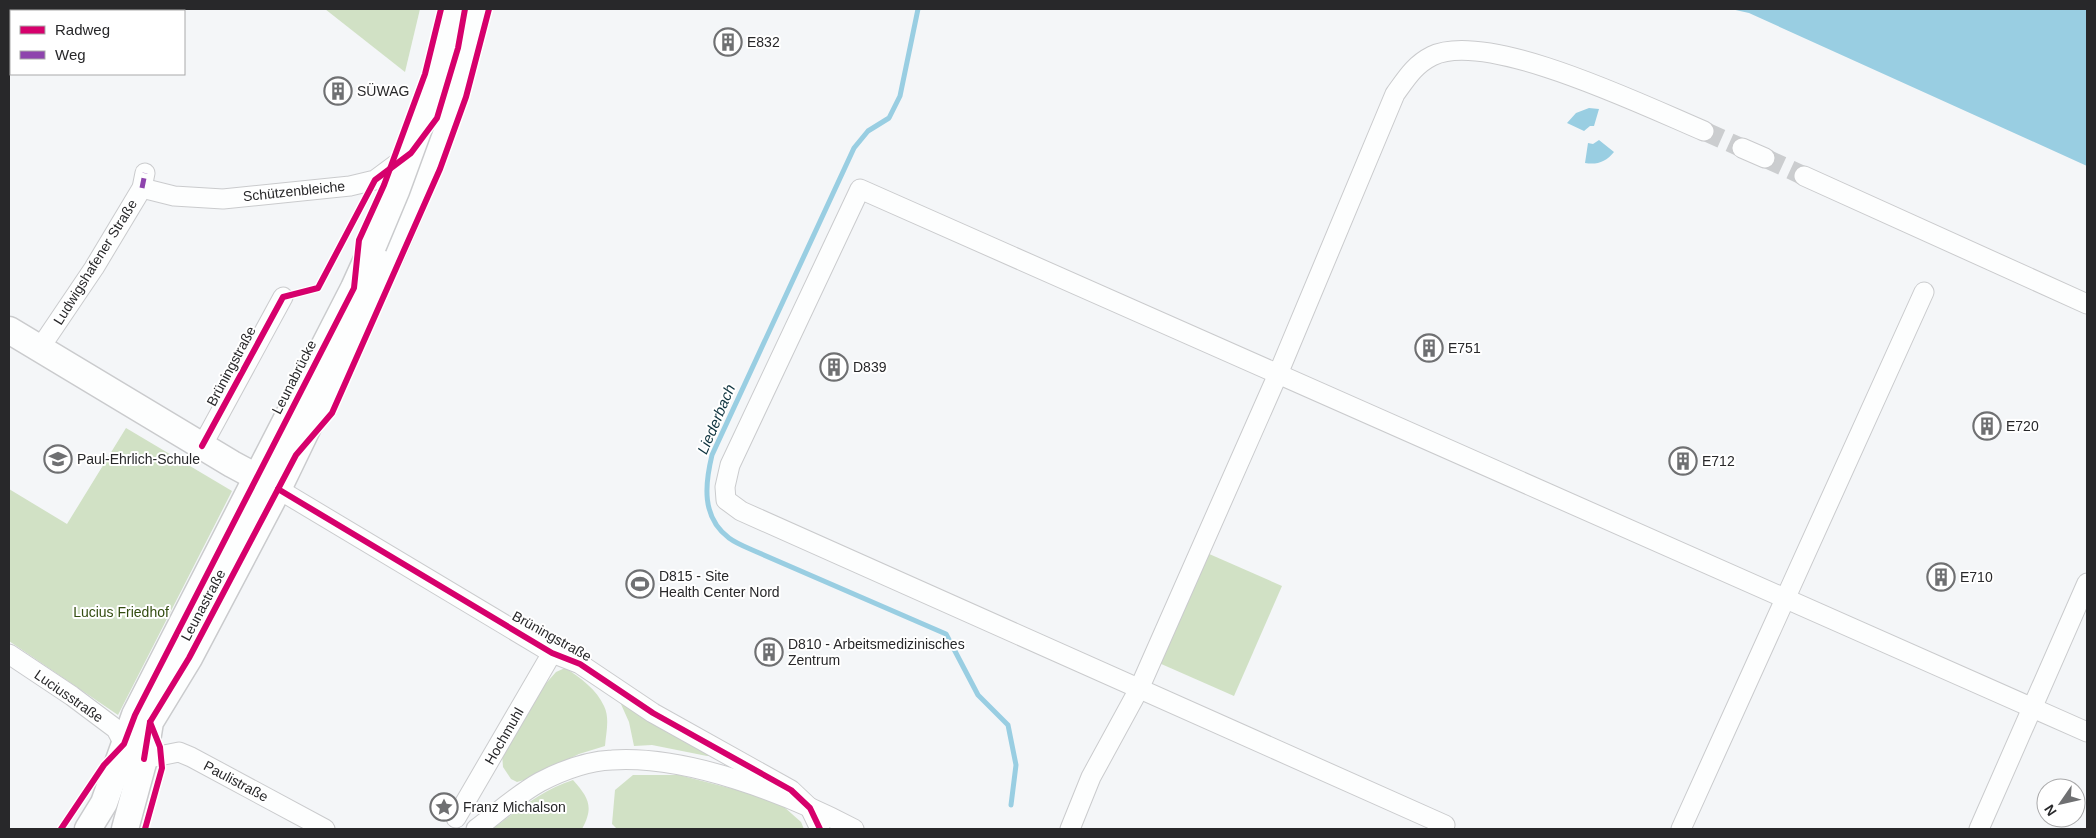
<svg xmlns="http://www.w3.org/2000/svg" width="2096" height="838" font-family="Helvetica,sans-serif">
  <rect width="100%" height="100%" fill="#f4f6f8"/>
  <g fill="#d1e1c5">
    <polygon points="95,9 162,9 161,11 95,11"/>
    <polygon points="325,9 420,9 405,72"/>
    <polygon points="126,428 232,491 118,715 9,641 9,489 67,524"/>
    <polygon points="1207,553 1282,586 1234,696 1159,663"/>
    <path d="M565 668C580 677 597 690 604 706 610 718 606 733 605 746L579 754 531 778 517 782 511 779 503 767 502 754 541 689 556 672Z"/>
    <polygon points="620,702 716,756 707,756 652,745 634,746 629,722"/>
    <polygon points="633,775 679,775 745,792 783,806 801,822 804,829 617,829 612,824 615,790"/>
    <path d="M573 780C589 798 594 807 582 829H492C518 810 542 790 573 780Z"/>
  </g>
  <g fill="#99cee2">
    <polygon points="1731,9 2087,9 2087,166 1749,13"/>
    <polygon points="1589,108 1599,109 1594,126 1590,126 1584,131 1567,123 1576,113"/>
    <path d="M1599 140 1614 152C1606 162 1597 165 1585 163L1588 143 1593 144Z"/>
  </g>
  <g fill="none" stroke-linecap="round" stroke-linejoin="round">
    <path stroke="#99cee2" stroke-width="5" d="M918 9 900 96 889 118 868 131 854 148 712 455C705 484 701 517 729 538 737 544 748 548 757 552L946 634 978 695 1008 725 1016 765 1011 805"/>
    <g stroke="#cbcdcf" stroke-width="19" stroke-dasharray="19 9" stroke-linecap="butt">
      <polyline points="1704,131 1742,148"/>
      <polyline points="1765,158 1804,176"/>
    </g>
    <g stroke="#cacbcd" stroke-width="21">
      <g id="street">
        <polyline points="1742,148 1765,158"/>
        <polyline points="1804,176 2087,304"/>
        <polyline points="142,188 174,196 223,199 350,186 375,180 410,154"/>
        <polyline points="40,348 94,268 142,188 145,173"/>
        <polyline points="202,446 283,297"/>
        <polyline points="278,489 552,653 580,664 653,713 791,790 810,808 820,829"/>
        <polyline points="9,654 72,696 116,729 124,744"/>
        <polyline points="144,759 179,752 191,757 325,829"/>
        <polyline points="456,818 552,653"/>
        <polyline points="1445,825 741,511 726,500 725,487 730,465 860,189 2087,732"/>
        <path d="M476 829C496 814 518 794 540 782 561 771 588 761 612 760 687 755 788 794 854 829"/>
        <path d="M1070 829 1091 777 1139 689 1278 374 1395 94C1406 79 1414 65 1432 56 1487 29 1647 107 1704 131"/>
        <polyline points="1681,829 1924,292"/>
        <polyline points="1979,829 2087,583"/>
      </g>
    </g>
    <g stroke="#cacbcd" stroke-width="29">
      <g id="secondary">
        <polyline points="9,330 232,464 273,486"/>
        <polyline points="88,829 104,803 135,715 354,288 373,246"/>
        <polyline points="125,829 144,759 150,722 189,658 278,489 391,255 415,200 460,78 478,9"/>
      </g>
    </g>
    <use href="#street" stroke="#fdfefe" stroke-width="19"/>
    <use href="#secondary" stroke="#fdfefe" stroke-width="26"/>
    <g stroke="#cacbcd" stroke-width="29" stroke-linecap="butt">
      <polyline id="secondary-bridge" points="373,246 396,191 438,76 453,9"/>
    </g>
    <use href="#secondary-bridge" stroke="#fdfefe" stroke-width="26"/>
    <polyline stroke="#8e44ad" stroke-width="5" stroke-dasharray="10 5" stroke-linecap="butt" points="142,188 145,173"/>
    <g stroke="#fff" stroke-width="9">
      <g id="cycleway">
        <polyline points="202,446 283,297 318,288 375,180 411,153 437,118 458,48 465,9"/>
        <polyline points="278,489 552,653 580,664 653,713 791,790 810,808 820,829"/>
        <polyline points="144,759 150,722 189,658 296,455 332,413 440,169 466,97 489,9"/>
        <polyline points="61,829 104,765 124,744 135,715 354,288 359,240 384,185 425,74 441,9"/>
        <polyline points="145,829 162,768 160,747 150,722"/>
      </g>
    </g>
    <use href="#cycleway" stroke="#d6006c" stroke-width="6"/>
  </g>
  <defs>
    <g id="building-ring" transform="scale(1.4375)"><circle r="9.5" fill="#fff" stroke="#6f7072" stroke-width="1.5"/><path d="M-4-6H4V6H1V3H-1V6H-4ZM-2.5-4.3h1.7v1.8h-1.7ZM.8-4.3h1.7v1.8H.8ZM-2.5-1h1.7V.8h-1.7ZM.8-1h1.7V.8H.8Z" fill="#6f7072"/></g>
    <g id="school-ring" transform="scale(1.4375)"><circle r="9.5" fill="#fff" stroke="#6f7072" stroke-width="1.5"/><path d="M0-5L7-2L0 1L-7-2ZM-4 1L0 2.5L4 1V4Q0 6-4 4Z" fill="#6f7072"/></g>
    <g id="stadium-ring" transform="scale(1.4375)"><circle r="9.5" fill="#fff" stroke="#6f7072" stroke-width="1.5"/><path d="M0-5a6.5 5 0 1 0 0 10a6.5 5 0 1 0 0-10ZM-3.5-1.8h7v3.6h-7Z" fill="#6f7072"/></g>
    <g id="sight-ring" transform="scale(1.4375)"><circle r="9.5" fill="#fff" stroke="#6f7072" stroke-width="1.5"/><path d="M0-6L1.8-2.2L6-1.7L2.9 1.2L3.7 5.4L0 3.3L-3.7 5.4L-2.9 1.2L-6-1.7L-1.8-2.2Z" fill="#6f7072"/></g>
  </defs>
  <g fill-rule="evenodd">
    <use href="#building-ring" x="728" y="42"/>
    <use href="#building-ring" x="338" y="91"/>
    <use href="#building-ring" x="1429" y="348"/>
    <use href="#building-ring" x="834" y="367"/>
    <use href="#building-ring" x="1987" y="426"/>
    <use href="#school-ring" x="58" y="459"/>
    <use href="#building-ring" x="1683" y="461"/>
    <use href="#building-ring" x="1941" y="577"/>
    <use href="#stadium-ring" x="640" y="584"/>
    <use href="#building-ring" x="769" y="652"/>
    <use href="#sight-ring" x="444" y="807"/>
  </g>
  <g text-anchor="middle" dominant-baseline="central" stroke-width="4" stroke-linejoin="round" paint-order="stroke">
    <g font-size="14" fill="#28282a" stroke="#fff" text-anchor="start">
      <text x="747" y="42">E832</text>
      <text x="357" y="91">SÜWAG</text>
      <text x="1448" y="348">E751</text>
      <text x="853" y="367">D839</text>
      <text x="2006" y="426">E720</text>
      <text x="77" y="459">Paul-Ehrlich-Schule</text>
      <text x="1702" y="461">E712</text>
      <text x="659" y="576">D815 - Site<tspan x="659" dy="16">Health Center Nord</tspan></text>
      <text x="1960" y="577">E710</text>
      <text x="788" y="644">D810 - Arbeitsmedizinisches<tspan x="788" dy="16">Zentrum</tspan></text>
      <text x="463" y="807">Franz Michalson</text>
    </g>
    <g font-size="14" fill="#28282a" stroke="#fff">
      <text transform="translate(294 191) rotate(-6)">Schützenbleiche</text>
      <text transform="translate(95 262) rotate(-58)">Ludwigshafener Straße</text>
      <text transform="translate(231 366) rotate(-62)">Brüningstraße</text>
      <text transform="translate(294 377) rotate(-63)">Leunabrücke</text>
      <text transform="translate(203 605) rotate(-62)">Leunastraße</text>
      <text transform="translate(552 636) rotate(29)">Brüningstraße</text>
      <text transform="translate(69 696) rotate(35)">Luciusstraße</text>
      <text transform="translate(504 736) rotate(-60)">Hochmuhl</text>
      <text transform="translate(236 781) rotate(28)">Paulistraße</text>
    </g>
    <g font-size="14" fill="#334d10" stroke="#fff">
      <text x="121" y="612">Lucius Friedhof</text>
    </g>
    <g font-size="15" font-style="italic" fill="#0d323d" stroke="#fff">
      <text transform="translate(716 419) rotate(-67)">Liederbach</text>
    </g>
  </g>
  <rect width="2096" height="838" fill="none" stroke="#28282a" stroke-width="20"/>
  <rect x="10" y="10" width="175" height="65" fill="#ffffff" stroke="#a9a9aa"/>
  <rect x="20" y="26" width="25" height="8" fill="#d6006c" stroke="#a9a9aa"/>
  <text x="55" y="35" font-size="15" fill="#28282a">Radweg</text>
  <rect x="20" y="51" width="25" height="8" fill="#8e44ad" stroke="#a9a9aa"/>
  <text x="55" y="60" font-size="15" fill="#28282a">Weg</text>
  <g transform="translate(2061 803) rotate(236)"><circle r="24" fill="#ffffff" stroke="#a9a9aa"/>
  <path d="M0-4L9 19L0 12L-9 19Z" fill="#6f7072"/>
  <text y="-8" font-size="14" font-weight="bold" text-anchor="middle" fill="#28282a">N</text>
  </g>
</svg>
